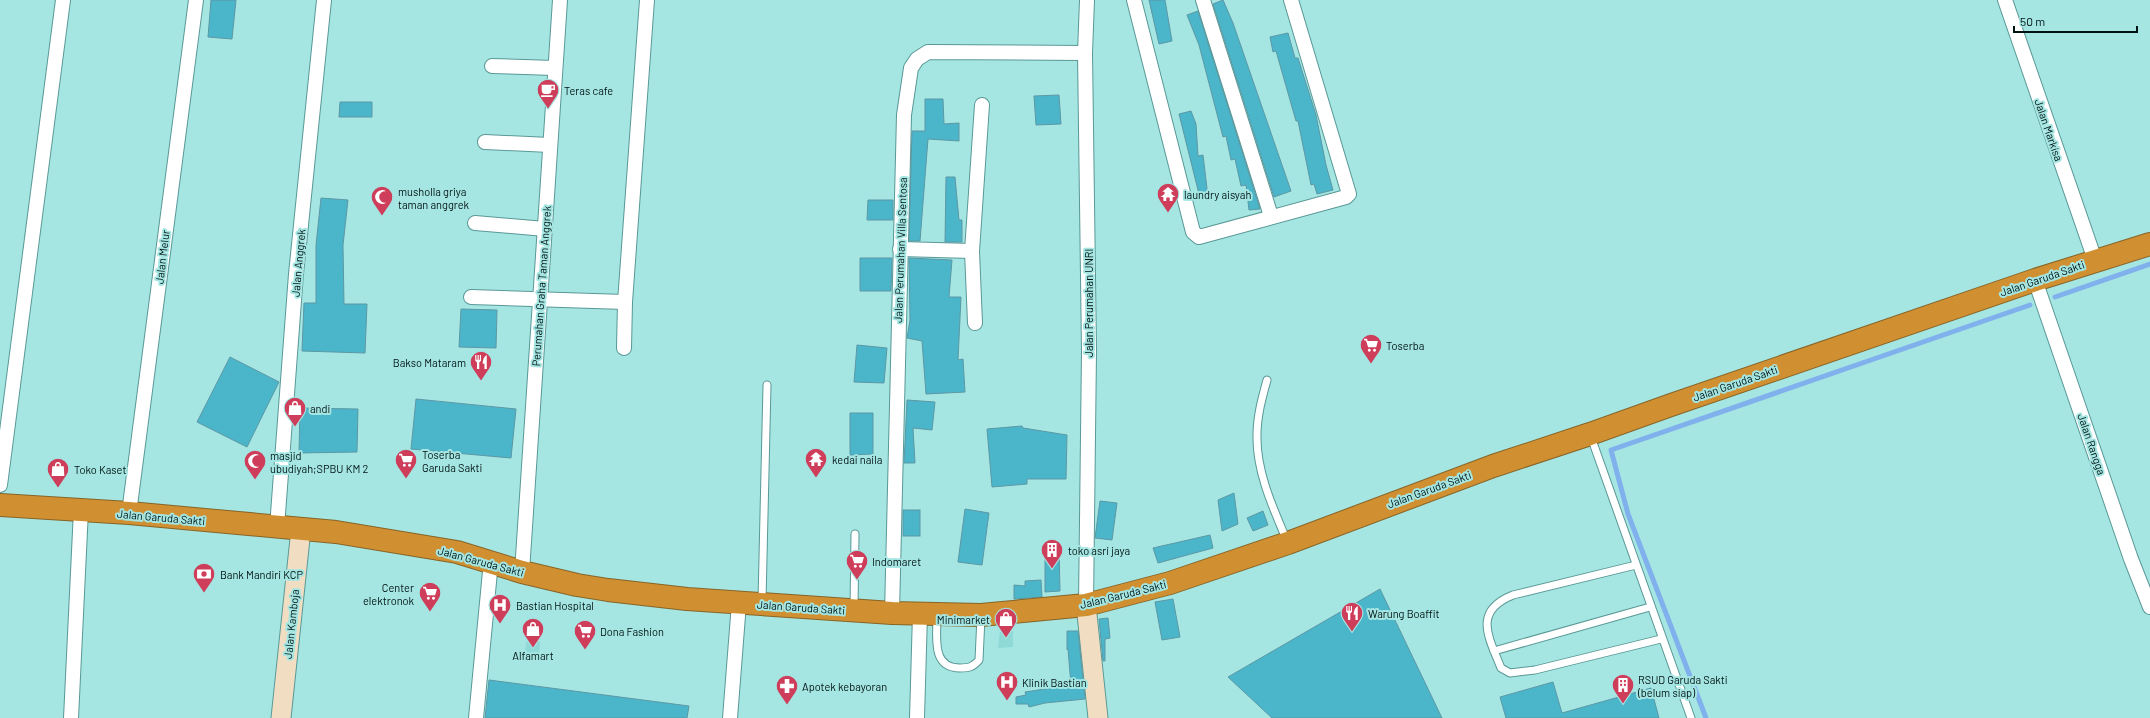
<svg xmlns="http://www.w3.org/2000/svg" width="2150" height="718" font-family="Barlow,sans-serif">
  <rect width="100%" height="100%" fill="#a5e6e3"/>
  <g fill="#8fd9d6">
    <polygon points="1000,630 1013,631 1013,647 998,648"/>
    <polygon points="527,640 540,642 539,657 524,655"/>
  </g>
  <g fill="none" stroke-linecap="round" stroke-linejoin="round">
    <g stroke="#80b1ec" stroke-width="5">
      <polyline points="2055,297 2150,264"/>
      <polyline points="1706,718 1628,514 1611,450 2030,305"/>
    </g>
  </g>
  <g fill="#4bb5ca" stroke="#5c98a5">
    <polygon points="211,0 236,0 232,39 208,37"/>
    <polygon points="1149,0 1165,0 1172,41 1159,44"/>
    <polygon points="1223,0 1233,23 1291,191 1274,197 1213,4"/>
    <polygon points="1198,11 1260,209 1249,210 1246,185 1241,186 1235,159 1231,160 1226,136 1223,137 1199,45 1187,15"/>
    <polygon points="1288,33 1295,58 1298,58 1316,115 1326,165 1333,190 1317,194 1314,184 1311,185 1298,121 1296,121 1276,51 1273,52 1270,37"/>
    <polygon points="1059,95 1061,124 1036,125 1034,96"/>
    <polygon points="925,99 943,99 944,124 959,123 959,141 928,139 920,241 909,241 912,131 925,131"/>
    <polygon points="340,102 372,102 372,117 339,117"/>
    <polygon points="1191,111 1196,124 1198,156 1203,155 1208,197 1200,198 1179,114"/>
    <polygon points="946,177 955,177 959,220 962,220 962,242 945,242"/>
    <polygon points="321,198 348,200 343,245 344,304 367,304 365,353 302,351 304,303 316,303 316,245"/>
    <polygon points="868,200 893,200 893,220 867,220"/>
    <polygon points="860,258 892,258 891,291 860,291"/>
    <polygon points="909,258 952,260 949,297 961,297 958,360 963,359 965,392 926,394 922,341 907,338 910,320"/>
    <polygon points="461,309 497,310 496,348 459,347"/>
    <polygon points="857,345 887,348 884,383 854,382"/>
    <polygon points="230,357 279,382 247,447 197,422"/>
    <polygon points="416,399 516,409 511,458 411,449"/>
    <polygon points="907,400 935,402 932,430 913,428 915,463 904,463"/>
    <polygon points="300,408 358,409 357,452 299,453"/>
    <polygon points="850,413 873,413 873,454 850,455"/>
    <polygon points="1022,426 1023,428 1067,435 1066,479 1027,479 1027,484 992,487 987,429"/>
    <polygon points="1234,493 1238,524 1222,531 1218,500"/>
    <polygon points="1100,501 1117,503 1112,540 1095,538"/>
    <polygon points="965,509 989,513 982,565 958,562"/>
    <rect x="903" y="510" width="17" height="26"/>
    <polygon points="1263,511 1268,525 1253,531 1247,518"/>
    <polygon points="1210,535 1213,548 1158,563 1153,548"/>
    <polygon points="1059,547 1060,591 1045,592 1045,548"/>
    <polygon points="1041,580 1042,597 1014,599 1014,585 1025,586 1025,581"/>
    <polygon points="1380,589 1442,718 1272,718 1228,677"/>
    <polygon points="1173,599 1180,637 1162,640 1155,602"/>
    <polygon points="1108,618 1110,638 1105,639 1105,661 1103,661 1099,619"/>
    <polygon points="1067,631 1078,631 1085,699 1045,703 1029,707 1028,704 1016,704 1016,697 1026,695 1025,692 1071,685 1068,649 1067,650"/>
    <polygon points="489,680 689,706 687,718 485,718"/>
    <polygon points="1553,682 1562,713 1651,688 1659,718 1506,718 1500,697"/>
  </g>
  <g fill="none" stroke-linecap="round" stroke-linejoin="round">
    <g stroke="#599896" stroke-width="9">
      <g id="lane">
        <path d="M1267 380C1262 398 1257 416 1257 435 1256 471 1273 508 1287 541"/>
        <polyline points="1591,437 1691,718"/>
        <path d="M1636 565 1513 595C1473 611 1488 636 1501 668L1510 673 1535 670 1661 639"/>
        <polyline points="762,601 767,385"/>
        <polyline points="854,608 855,534"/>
        <path d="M937 616C937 637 931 668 960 668 969 668 973 667 979 660L981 617"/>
        <polyline points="1494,651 1650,607"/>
      </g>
    </g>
    <g stroke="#599896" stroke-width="16">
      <g id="street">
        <polyline points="1134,0 1193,232 1199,237 1346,197 1349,194 1291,0"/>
        <polyline points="1203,0 1271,216"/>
        <polyline points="2005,0 2095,260"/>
        <polyline points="492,66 555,68"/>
        <polyline points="485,142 550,145"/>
        <polyline points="475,223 545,229"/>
        <polyline points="900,249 972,251"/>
        <polyline points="2035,280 2131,559 2150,607"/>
        <polyline points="471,297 625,302"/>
        <polyline points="975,323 972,251 982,105"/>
        <polyline points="624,348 625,302 647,0"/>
        <polyline points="0,485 63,0"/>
        <polyline points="129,513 196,0"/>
        <polyline points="277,527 296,274 324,0"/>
        <polyline points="522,572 560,0"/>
        <polyline points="1086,605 1089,351 1085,53 1087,0"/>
        <polyline points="892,613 904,115 911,68 917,59 928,52 1085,53"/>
        <polyline points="71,718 81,510"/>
        <polyline points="476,718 491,561"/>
        <polyline points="730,718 739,603"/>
        <polyline points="917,718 920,614"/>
      </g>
    </g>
    <g stroke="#599896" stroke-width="21">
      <g id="secondary">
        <polyline points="1086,605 1098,718"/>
        <polyline points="281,718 301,529"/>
      </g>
    </g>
    <g stroke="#876427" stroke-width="24">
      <polyline id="highway" points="0,505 129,513 336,532 457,552 522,572 577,585 608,590 687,599 892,613 981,615 1086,605 1170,583 1288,543 1493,466 1590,434 1671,405 2035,280 2150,244"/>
    </g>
    <use href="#lane" stroke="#fff" stroke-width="7"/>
    <use href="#street" stroke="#fff" stroke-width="14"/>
    <use href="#secondary" stroke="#f1dec2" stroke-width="19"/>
    <use href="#highway" stroke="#d09032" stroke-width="22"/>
  </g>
  <defs>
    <g id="cafe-pin" transform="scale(1.15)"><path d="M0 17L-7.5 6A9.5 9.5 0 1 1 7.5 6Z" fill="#ce3e5b" stroke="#a5e6e3"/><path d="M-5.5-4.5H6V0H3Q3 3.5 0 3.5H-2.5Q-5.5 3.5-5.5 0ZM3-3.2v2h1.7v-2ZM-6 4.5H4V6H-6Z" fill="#fff"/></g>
    <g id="temple-pin" transform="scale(1.15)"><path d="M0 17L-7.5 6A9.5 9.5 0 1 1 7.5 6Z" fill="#ce3e5b" stroke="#a5e6e3"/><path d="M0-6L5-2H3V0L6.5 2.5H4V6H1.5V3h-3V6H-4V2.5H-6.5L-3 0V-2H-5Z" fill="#fff"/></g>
    <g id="mosque-pin" transform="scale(1.15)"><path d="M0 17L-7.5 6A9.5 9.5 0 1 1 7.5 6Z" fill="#ce3e5b" stroke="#a5e6e3"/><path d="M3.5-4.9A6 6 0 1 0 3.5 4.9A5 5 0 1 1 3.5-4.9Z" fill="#fff"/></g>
    <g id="supermarket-pin" transform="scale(1.15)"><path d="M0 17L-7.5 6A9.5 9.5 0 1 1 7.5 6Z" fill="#ce3e5b" stroke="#a5e6e3"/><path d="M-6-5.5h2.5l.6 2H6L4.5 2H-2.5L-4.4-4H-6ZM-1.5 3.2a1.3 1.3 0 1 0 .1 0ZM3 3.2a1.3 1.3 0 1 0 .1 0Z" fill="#fff"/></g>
    <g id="restaurant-pin" transform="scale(1.15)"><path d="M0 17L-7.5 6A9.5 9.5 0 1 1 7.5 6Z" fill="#ce3e5b" stroke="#a5e6e3"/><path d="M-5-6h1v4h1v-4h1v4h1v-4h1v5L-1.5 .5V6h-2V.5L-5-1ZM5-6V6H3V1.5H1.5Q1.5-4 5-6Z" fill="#fff"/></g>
    <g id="shop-pin" transform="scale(1.15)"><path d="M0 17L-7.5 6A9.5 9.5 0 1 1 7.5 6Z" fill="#ce3e5b" stroke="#a5e6e3"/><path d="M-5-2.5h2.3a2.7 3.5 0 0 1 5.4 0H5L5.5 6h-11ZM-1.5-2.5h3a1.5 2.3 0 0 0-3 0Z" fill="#fff"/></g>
    <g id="building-pin" transform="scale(1.15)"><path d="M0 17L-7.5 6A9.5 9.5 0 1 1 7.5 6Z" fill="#ce3e5b" stroke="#a5e6e3"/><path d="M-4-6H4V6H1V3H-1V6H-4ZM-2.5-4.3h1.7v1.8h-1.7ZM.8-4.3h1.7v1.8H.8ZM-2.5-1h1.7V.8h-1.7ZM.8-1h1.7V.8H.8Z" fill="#fff"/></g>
    <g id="bank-pin" transform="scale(1.15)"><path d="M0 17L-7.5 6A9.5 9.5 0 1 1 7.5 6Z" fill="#ce3e5b" stroke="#a5e6e3"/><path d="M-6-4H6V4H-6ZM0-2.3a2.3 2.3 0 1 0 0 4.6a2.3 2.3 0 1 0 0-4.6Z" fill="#fff"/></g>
    <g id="hospital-pin" transform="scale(1.15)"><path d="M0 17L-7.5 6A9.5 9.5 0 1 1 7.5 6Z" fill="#ce3e5b" stroke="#a5e6e3"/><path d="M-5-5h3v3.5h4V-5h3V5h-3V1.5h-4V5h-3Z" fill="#fff"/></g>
    <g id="pharmacy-pin" transform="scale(1.15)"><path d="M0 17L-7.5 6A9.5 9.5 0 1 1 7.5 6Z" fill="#ce3e5b" stroke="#a5e6e3"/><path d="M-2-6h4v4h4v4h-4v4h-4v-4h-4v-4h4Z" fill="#fff"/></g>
  </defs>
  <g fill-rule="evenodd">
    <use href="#cafe-pin" x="548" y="90"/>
    <use href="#temple-pin" x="1168" y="194"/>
    <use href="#mosque-pin" x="382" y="197"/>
    <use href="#supermarket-pin" x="1371" y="345"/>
    <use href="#restaurant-pin" x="481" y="362"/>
    <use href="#shop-pin" x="295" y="408"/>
    <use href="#temple-pin" x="816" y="459"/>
    <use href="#supermarket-pin" x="406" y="460"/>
    <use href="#mosque-pin" x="255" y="461"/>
    <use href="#shop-pin" x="58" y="469"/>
    <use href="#building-pin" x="1052" y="550"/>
    <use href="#supermarket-pin" x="857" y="561"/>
    <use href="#bank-pin" x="204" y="574"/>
    <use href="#supermarket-pin" x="430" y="593"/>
    <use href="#hospital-pin" x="500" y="605"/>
    <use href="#restaurant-pin" x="1352" y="613"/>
    <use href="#shop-pin" x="1006" y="619"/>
    <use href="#shop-pin" x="533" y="629"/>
    <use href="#supermarket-pin" x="585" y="631"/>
    <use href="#hospital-pin" x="1007" y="682"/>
    <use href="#building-pin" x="1623" y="685"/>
    <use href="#pharmacy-pin" x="787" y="686"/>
  </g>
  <g text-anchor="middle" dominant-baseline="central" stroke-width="4" stroke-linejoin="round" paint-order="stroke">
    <g font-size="11" fill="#001313" stroke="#a5e6e3" text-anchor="start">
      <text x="564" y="90">Teras cafe</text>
      <text x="398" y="191">musholla griya<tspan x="398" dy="13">taman anggrek</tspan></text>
      <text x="1184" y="194">laundry aisyah</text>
      <text x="1386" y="345">Toserba</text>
      <text x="466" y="362" text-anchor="end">Bakso Mataram</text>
      <text x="310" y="408">andi</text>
      <text x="422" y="454">Toserba<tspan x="422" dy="13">Garuda Sakti</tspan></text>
      <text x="270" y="455">masjid<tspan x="270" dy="13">ubudiyah;SPBU KM 2</tspan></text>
      <text x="832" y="459">kedai naila</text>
      <text x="74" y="469">Toko Kaset</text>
      <text x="1068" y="550">toko asri jaya</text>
      <text x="872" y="561">Indomaret</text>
      <text x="220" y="574">Bank Mandiri KCP</text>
      <text x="414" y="587" text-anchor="end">Center<tspan x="414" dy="13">elektronok</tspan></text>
      <text x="516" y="605">Bastian Hospital</text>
      <text x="1368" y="613">Warung Boaffit</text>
      <text x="990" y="619" text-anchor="end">Minimarket</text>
      <text x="600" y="631">Dona Fashion</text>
      <text x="533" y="655" text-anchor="middle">Alfamart</text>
      <text x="1638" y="679">RSUD Garuda Sakti<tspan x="1638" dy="13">(belum siap)</tspan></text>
      <text x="1022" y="682">Klinik Bastian</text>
      <text x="802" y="686">Apotek kebayoran</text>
    </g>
    <g font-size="11" fill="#001313" stroke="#a5e6e3">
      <text transform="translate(2049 130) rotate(71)">Jalan Markisa</text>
      <text transform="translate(900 250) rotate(-88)">Jalan Perumahan Villa Sentosa</text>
      <text transform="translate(162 257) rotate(-83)">Jalan Melur</text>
      <text transform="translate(298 263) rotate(-85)">Jalan Anggrek</text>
      <text transform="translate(2042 278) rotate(-19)">Jalan Garuda Sakti</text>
      <text transform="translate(541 286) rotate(-86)">Perumahan Graha Taman Anggrek</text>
      <text transform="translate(1088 303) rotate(-90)">Jalan Perumahan UNRI</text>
      <text transform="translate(1735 383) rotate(-19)">Jalan Garuda Sakti</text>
      <text transform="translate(2092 444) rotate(71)">Jalan Rangga</text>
      <text transform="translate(1429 489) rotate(-20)">Jalan Garuda Sakti</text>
      <text transform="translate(161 517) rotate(5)">Jalan Garuda Sakti</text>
      <text transform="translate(481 561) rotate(15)">Jalan Garuda Sakti</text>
      <text transform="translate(1123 594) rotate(-14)">Jalan Garuda Sakti</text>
      <text transform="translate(801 607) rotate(4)">Jalan Garuda Sakti</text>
      <text transform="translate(291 624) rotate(-84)">Jalan Kamboja</text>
    </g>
  </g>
  <path d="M2014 26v6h123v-6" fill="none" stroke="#001313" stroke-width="2"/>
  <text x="2020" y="26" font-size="12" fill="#001313" stroke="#a5e6e3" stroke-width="3" paint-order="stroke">50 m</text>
</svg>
